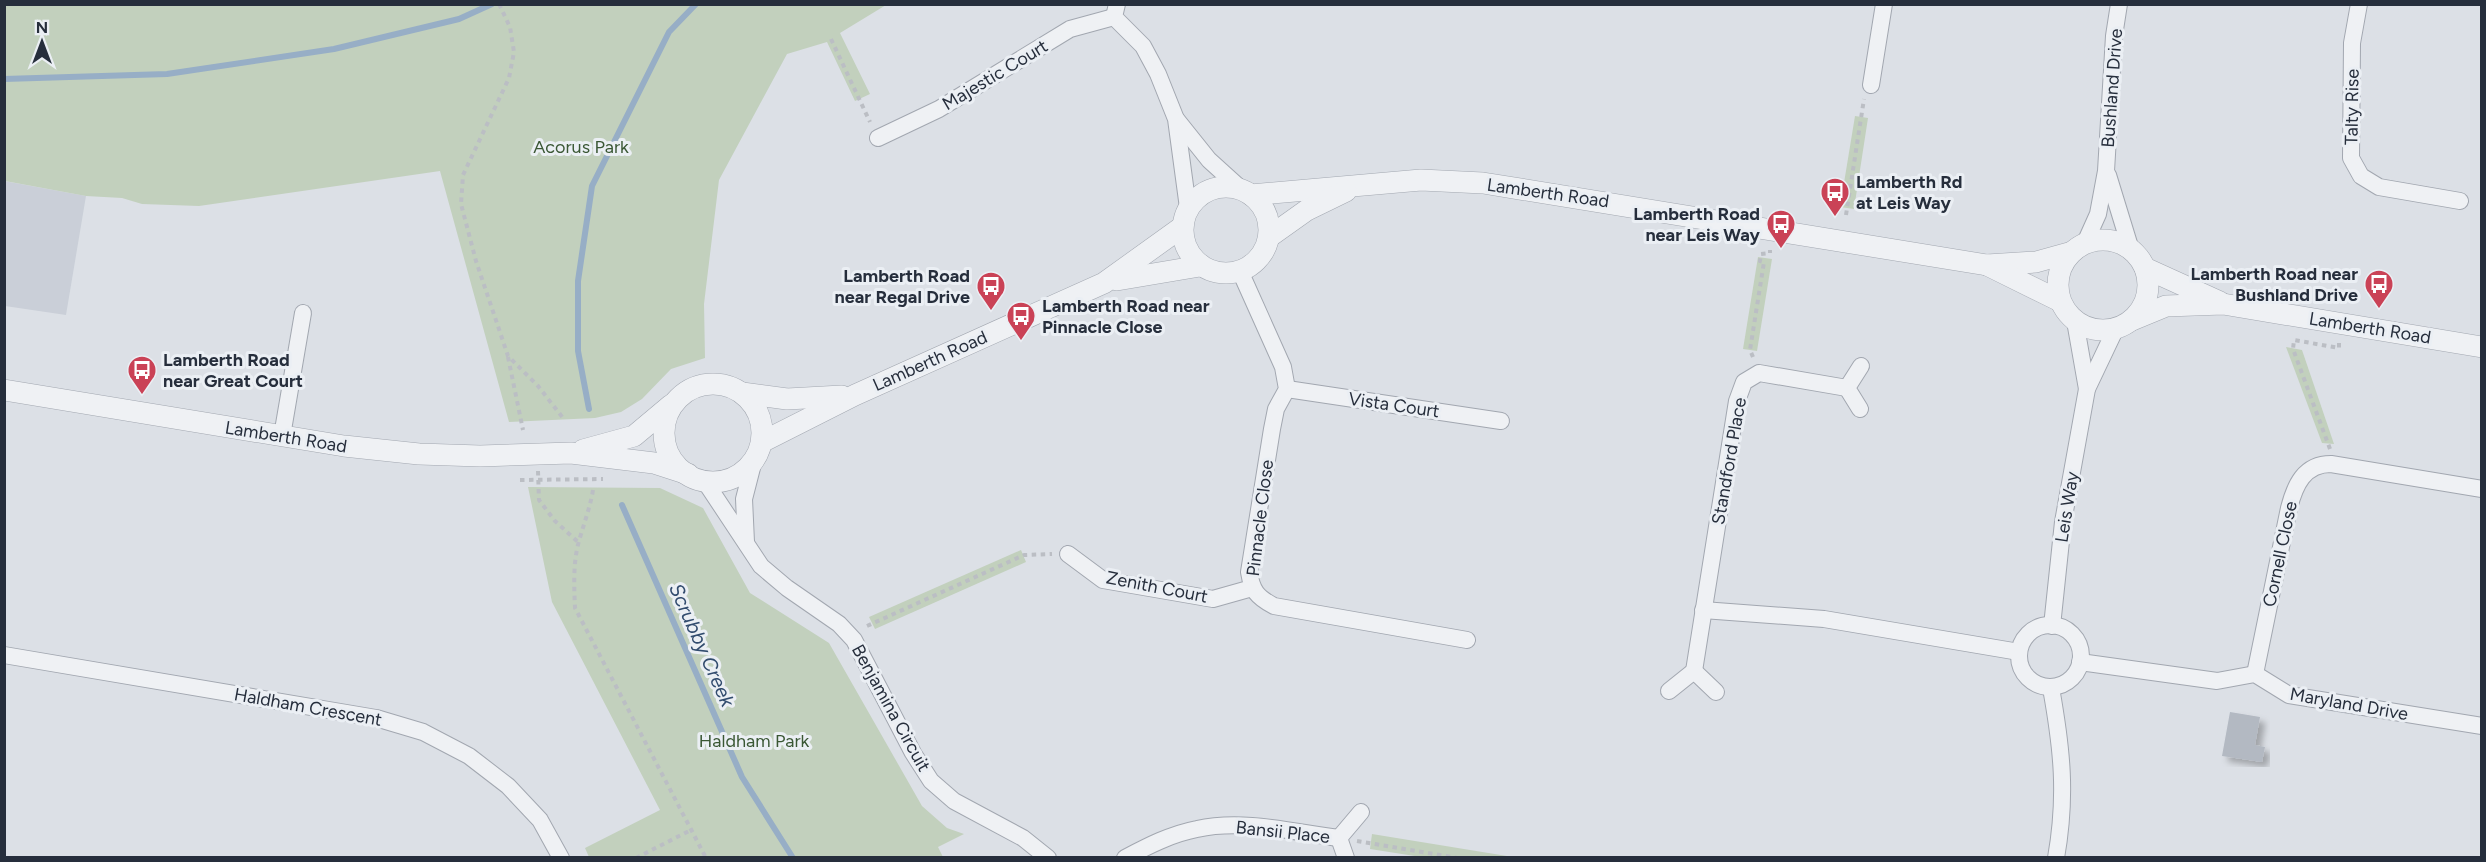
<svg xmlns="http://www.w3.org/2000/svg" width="2486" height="862" font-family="Figtree,sans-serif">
  <defs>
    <filter id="shadow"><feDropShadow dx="5.5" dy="5.5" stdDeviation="3" flood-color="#0004"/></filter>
  </defs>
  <rect width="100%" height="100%" fill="#dce0e6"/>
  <polygon fill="#cacfd8" points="4,181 86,196 66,315 5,306"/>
  <g fill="#c2d0bd">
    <polygon points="4,5 5,4 886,5 840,33 870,94 855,101 827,42 787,54 719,180 704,304 705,358 671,369 642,399 621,412 595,418 509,422 440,171 199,206 142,204 122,198 86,196 5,181"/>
    <polygon points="1855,116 1868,118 1854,209 1840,207"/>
    <polygon points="1758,257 1772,259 1757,351 1743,349"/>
    <polygon points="2286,347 2302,350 2334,444 2322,443"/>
    <polygon points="528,487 660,488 703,508 750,593 829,643 922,806 947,828 964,834 938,847 943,857 589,857 585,848 660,810 552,602"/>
    <polygon points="1021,550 1026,562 875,629 869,617"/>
    <polygon points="1372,834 1513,857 1421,857 1370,849"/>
  </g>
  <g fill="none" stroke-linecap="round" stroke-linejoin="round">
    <g stroke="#97aec6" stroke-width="6">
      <polyline points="4,79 167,74 334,49 459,19 492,4"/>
      <polyline points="589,409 578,351 578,281 592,186 669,32 696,4"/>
      <polyline points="622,505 742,777 793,858"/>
    </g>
  </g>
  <polygon fill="#b3b9c2" filter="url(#shadow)" points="2230,712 2260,717 2255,745 2265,747 2262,762 2222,756"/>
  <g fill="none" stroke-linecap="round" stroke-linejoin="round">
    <g stroke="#a2a7b0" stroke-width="18">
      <g id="minor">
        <polyline points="1117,4 1114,17 1143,46 1158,74 1176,119 1188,208"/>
        <polyline points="2359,4 2352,43 2351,158 2361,176 2379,187 2460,201"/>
        <polyline points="1871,85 1884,4"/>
        <polyline points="1177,120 1209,160 1241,189"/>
        <polyline points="878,138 939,109 1070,29 1114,17"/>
        <polyline points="2108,175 2131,250"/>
        <polyline points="2085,243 2098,214 2106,171 2114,36 2119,4"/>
        <path d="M1240 271 1283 367 1287 389 1276 409 1272 429 1249 572C1252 591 1257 597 1274 606L1467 640"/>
        <polyline points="2075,321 2087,389"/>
        <polyline points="1287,389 1501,421"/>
        <polyline points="1860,409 1847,388 1861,366"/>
        <polyline points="282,436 303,313"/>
        <polyline points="704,480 761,566 787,588 839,624 854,640 913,753 931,781 954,801 1023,838 1048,858"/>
        <polyline points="746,542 744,499 754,460"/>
        <polyline points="1068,554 1103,580 1213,599 1252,588"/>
        <polyline points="1703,610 1824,619 2019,652"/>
        <circle cx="2050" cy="656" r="31"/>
        <polyline points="2052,626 2063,522 2087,389 2116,328"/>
        <polyline points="4,655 376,718 423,732 469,756 508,786 540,820 561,858"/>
        <polyline points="2080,662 2217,681 2255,674 2289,695 2482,726"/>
        <polyline points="1694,671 1737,401 1744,382 1759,373 1847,388"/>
        <path d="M2255 674 2289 508C2295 485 2304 464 2331 464L2482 489"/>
        <path d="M2051 688C2062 749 2067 796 2056 858"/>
        <polyline points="1669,691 1694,671 1716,692"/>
        <path d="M1125 858C1148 846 1171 834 1197 829 1243 819 1293 832 1339 838"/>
        <polyline points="1346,858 1339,838 1361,812"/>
      </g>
    </g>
    <g stroke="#a2a7b0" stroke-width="22">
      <g id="tertiary">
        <circle cx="1226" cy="230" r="43"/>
        <polyline points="1251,195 1421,180 1483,183 1987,265 2036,262 2072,252"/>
        <polyline points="1269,237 1307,210 1346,191"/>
        <circle cx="2103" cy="285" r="45"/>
        <polyline points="1987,265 2060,301"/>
        <polyline points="2145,268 2220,302"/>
        <polyline points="1117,280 1200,266"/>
        <polyline points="2132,320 2166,306 2223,304 2482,347"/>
        <circle cx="713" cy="433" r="49"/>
        <polyline points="4,390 344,446 419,454 480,456 571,453 654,463 688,474"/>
        <polyline points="742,393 787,399 842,396"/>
        <polyline points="762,442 855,395 1104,283 1182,227"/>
        <polyline points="583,450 634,436 671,405"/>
      </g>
    </g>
    <g stroke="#bbbec4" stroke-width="4" stroke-dasharray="4.5 4.5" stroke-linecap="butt">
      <polyline points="499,4 510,27 514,52 509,78 463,175 461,204 476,261 508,356 538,386 563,418"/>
      <polyline points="831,39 870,122"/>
      <polyline points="1846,215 1864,99"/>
      <polyline points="508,357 523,430"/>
      <polyline points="1753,357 1750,350 1764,262 1760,261 1761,254 1770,253 1770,250"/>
      <polyline points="2330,449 2293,349 2294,340 2339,348 2339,343"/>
      <polyline points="538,471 539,500 555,521 578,542"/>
      <polyline points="520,480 603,479"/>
      <path d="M593 490C590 508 584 523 579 541 573 562 574 585 575 608L706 858"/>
      <polyline points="867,626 1024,555 1052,554"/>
      <polyline points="1357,841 1457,858"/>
      <polyline points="636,858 691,830"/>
    </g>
    <use href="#minor" stroke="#eff1f4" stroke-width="16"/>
    <use href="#tertiary" stroke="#eff1f4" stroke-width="21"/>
  </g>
  <defs>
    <g id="bus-pin" transform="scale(1.5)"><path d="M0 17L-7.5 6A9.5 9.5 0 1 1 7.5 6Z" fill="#ca4256" stroke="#ebeff4"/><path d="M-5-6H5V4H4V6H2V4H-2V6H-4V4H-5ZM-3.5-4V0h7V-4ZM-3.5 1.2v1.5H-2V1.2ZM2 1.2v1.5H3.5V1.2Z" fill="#fff"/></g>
  </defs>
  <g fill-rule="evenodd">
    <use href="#bus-pin" x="1835" y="192"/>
    <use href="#bus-pin" x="1781" y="224"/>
    <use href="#bus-pin" x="2379" y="284"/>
    <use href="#bus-pin" x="991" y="286"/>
    <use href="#bus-pin" x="1021" y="316"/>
    <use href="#bus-pin" x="142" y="370"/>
  </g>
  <g text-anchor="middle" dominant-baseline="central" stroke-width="6" stroke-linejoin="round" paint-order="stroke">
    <g font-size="18" fill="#262e3c" stroke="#ebeff4">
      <text transform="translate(995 75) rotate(-31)">Majestic Court</text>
      <text transform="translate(2112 88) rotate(-86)">Bushland Drive</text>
      <text transform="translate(2352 107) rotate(-89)">Talty Rise</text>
      <text transform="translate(1548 193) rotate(8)">Lamberth Road</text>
      <text transform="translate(2370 328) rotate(9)">Lamberth Road</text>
      <text transform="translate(930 361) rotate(-24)">Lamberth Road</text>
      <text transform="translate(1394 405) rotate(8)">Vista Court</text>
      <text transform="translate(286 437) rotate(9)">Lamberth Road</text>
      <text transform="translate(1729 461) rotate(-80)">Standford Place</text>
      <text transform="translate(2067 507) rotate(-81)">Leis Way</text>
      <text transform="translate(1260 518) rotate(-83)">Pinnacle Close</text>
      <text transform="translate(2280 554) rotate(-78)">Cornell Close</text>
      <text transform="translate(1157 587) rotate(11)">Zenith Court</text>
      <text transform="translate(2349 704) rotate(10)">Maryland Drive</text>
      <text transform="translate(308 707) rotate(10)">Haldham Crescent</text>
      <text transform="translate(891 708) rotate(61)">Benjamina Circuit</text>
      <text transform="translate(1283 832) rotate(6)">Bansii Place</text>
    </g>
    <g font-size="18" fill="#3a5734" stroke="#ebeff4">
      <text x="581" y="147">Acorus Park</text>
      <text x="754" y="741">Haldham Park</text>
    </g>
    <g font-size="18" font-weight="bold" fill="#262e3c" stroke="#ebeff4" text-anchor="start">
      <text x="1856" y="182">Lamberth Rd<tspan x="1856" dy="21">at Leis Way</tspan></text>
      <text x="1760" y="214" text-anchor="end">Lamberth Road<tspan x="1760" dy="21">near Leis Way</tspan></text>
      <text x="2358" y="274" text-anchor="end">Lamberth Road near<tspan x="2358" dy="21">Bushland Drive</tspan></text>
      <text x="970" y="276" text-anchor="end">Lamberth Road<tspan x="970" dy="21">near Regal Drive</tspan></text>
      <text x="1042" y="306">Lamberth Road near<tspan x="1042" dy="21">Pinnacle Close</tspan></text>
      <text x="163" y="360">Lamberth Road<tspan x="163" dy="21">near Great Court</tspan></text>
    </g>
    <g font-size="20" font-style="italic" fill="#324c6e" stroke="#ebeff4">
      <text transform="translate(702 645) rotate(66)">Scrubby Creek</text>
    </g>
  </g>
  <rect width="2486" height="862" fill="none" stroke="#262e3c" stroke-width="12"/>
  <g transform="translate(42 42)" stroke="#ebeff4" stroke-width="4.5" paint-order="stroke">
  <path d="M0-4.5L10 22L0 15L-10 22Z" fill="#262e3c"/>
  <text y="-9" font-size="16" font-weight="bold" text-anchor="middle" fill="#262e3c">N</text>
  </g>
</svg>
